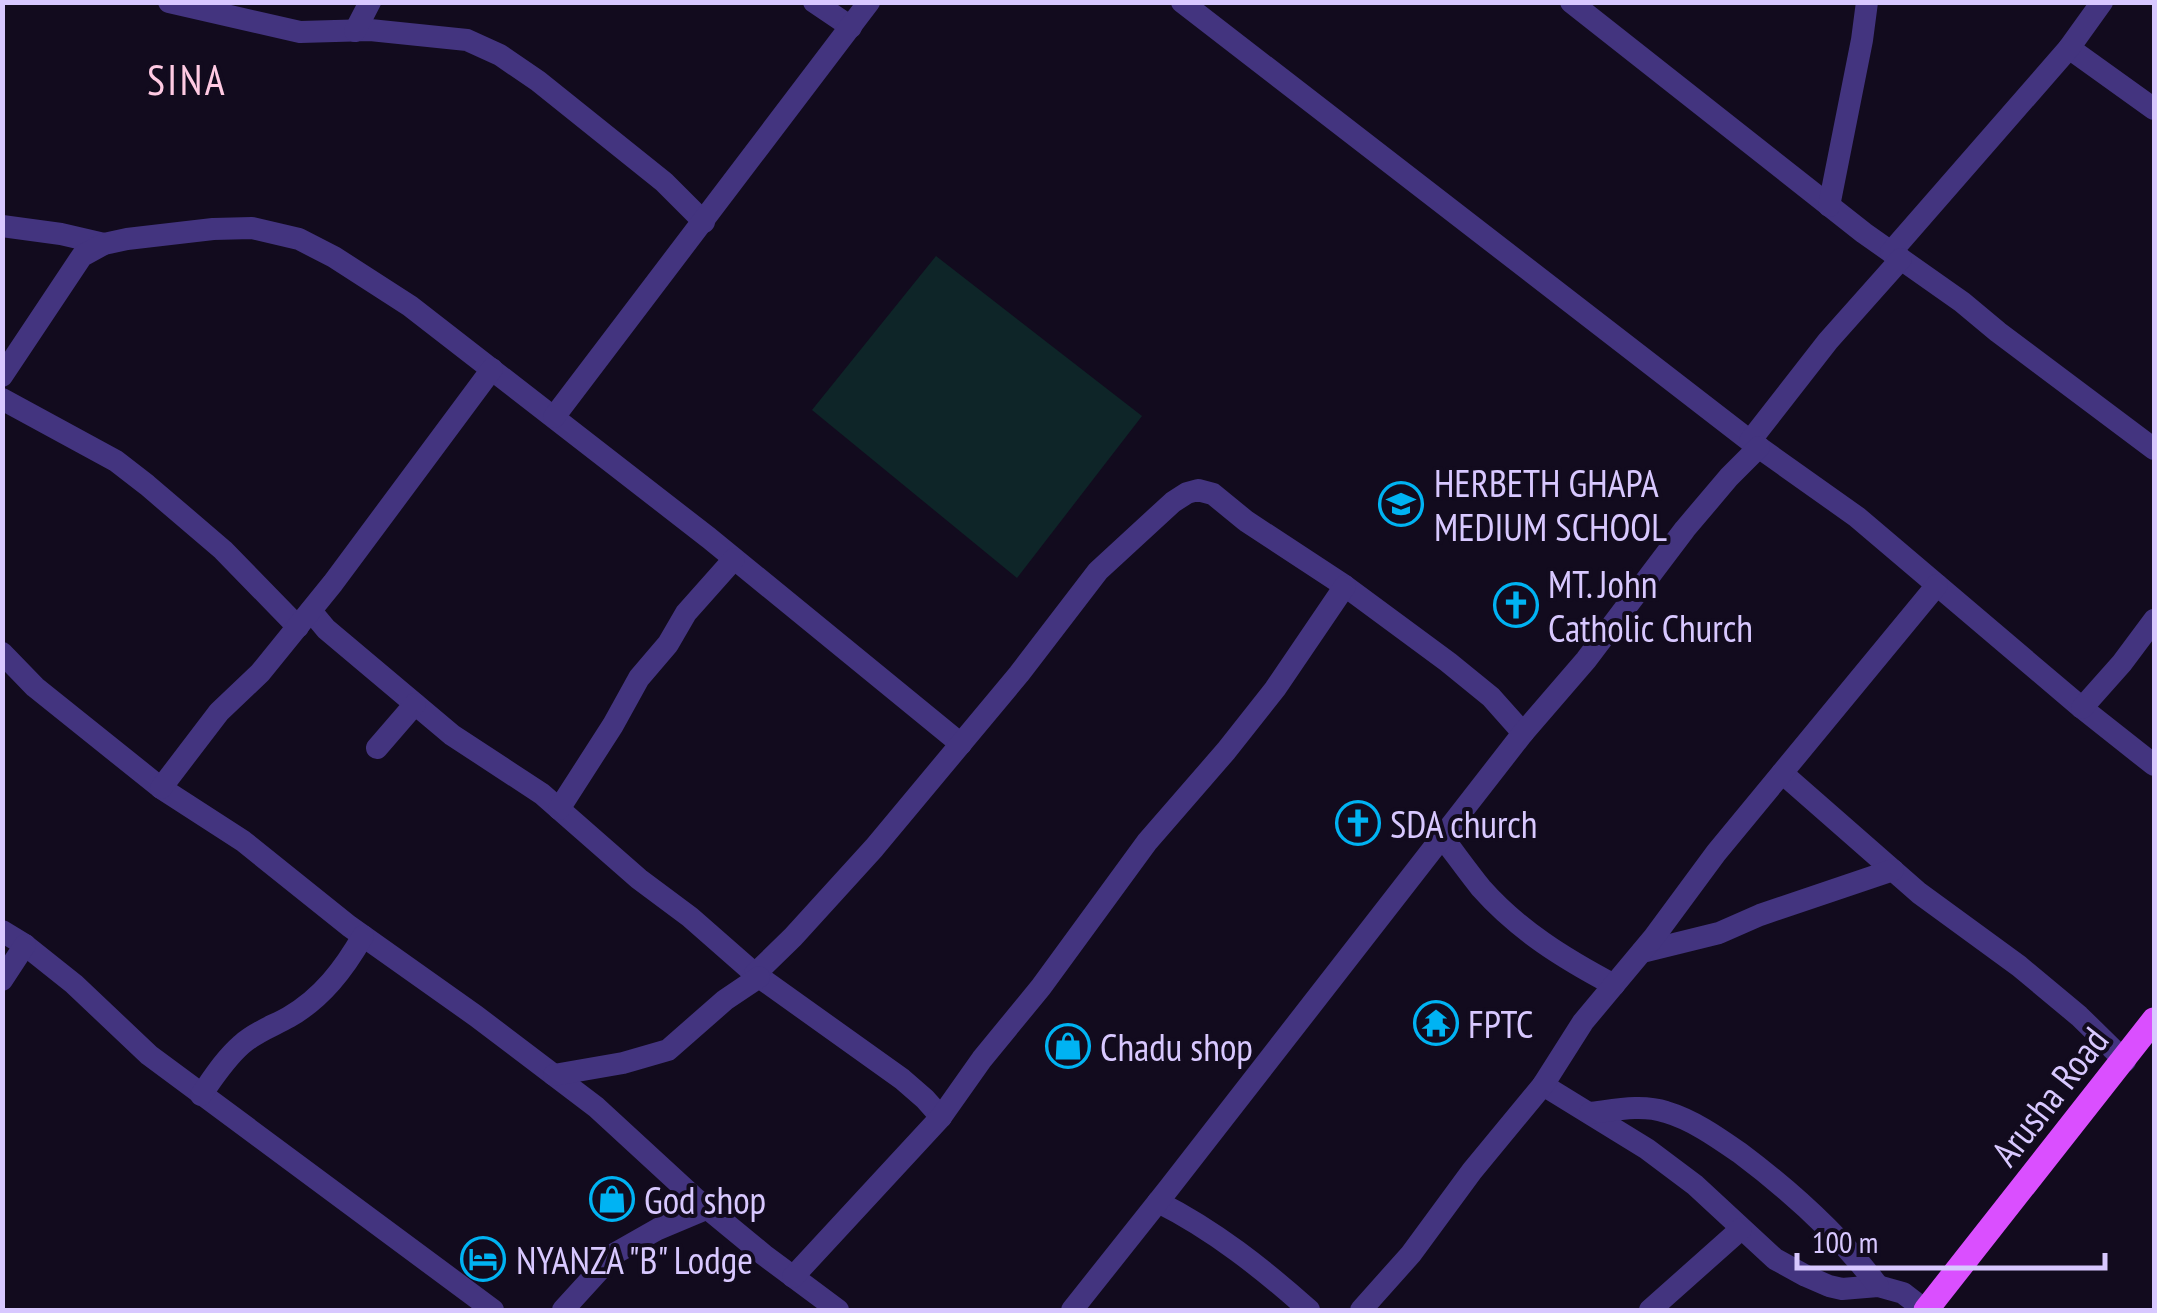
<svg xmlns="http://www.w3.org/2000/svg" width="2157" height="1313" font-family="'PT Sans Narrow',sans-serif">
  <rect width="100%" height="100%" fill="#120b1e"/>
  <polygon fill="#0e2528" points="936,256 1142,416 1017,578 812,410"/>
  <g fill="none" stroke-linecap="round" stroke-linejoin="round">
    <g stroke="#43347f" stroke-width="22">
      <polyline points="169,2 300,32 370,30 467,40 500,55 538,81 664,182 704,222"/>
      <polyline points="814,2 851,27"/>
      <polyline points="1182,2 1750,441 1857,517 2082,708 2154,765"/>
      <polyline points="1571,2 1864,233 1962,302 1998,332 2154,449"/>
      <polyline points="355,31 370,2"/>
      <polyline points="2069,48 2154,109"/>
      <polyline points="1829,206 1862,40 1867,2"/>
      <polyline points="2,226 61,234 104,244"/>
      <polyline points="1891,252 2069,48 2102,2"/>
      <polyline points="2,376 82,256 104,244 127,239 213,229 252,228 299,239 334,257 410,306 709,538 961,744"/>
      <polyline points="2,399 116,461 147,485 223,550 298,627"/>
      <polyline points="554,417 869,2"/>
      <polyline points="1750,441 1828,341 1901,259"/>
      <polyline points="311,611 326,629 452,735 542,794 639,879 690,917 755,974 902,1079 925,1099 941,1117"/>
      <polyline points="2,653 35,687 161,788 243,841 349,926 476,1016 596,1107 696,1199 764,1255 838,1310"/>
      <polyline points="2082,708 2122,663 2154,620"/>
      <polyline points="377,748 415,704"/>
      <polyline points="1782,773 1919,893 2019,966 2079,1016 2125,1061"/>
      <polyline points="161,788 219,712 260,673 333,583 492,369"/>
      <polyline points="559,809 613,725 639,678 668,644 686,613 734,559"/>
      <path d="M1443 838C1456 855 1468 872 1481 888 1519 931 1565 959 1614 985"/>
      <polyline points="2,931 25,945 74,984 149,1055 493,1310"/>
      <polyline points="1642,952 1719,933 1760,915 1893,870"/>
      <polyline points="755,974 793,937 874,848 1019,674 1098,571 1173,502 1187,493 1198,490 1213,494 1246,521 1345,586 1448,662 1491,697 1523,733"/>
      <polyline points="2,980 25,945"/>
      <polyline points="554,1075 623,1063 668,1050 725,1000 759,977"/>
      <polyline points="1543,1085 1647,1149 1695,1185 1775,1259 1806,1276 1829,1286 1842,1289 1878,1286 1903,1293 1925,1310"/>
      <path d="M201 1095C213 1078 225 1059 241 1045 255 1032 273 1026 289 1017 322 998 344 969 363 936"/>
      <path d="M1590 1113C1615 1110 1642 1104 1666 1112 1693 1120 1717 1137 1740 1153 1792 1192 1839 1234 1878 1286"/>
      <path d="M1158 1202C1214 1230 1263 1269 1309 1310"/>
      <polyline points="793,1277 941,1117 982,1059 1041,987 1147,842 1226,751 1275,689 1345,586"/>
      <polyline points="563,1310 614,1254 658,1229 708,1208"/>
      <polyline points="1072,1310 1169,1188 1523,733 1586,660 1685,529 1729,477 1759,447"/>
      <polyline points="1361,1310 1411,1254 1472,1171 1543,1085 1583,1022 1654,937 1716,853 1937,585"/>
      <polyline points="1650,1310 1741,1229"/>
    </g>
    <polyline stroke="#da4fff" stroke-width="25" points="1926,1310 2154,1020"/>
  </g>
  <defs>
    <g id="school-ring" transform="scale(2.25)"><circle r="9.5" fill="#120b1e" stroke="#00b3f3" stroke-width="1.5"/><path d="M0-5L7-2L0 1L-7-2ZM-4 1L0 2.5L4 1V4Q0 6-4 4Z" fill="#00b3f3"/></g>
    <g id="church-ring" transform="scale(2.25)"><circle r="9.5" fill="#120b1e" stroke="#00b3f3" stroke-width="1.5"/><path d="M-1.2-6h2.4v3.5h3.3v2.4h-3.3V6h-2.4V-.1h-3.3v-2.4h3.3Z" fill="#00b3f3"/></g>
    <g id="temple-ring" transform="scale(2.25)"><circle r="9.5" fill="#120b1e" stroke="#00b3f3" stroke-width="1.5"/><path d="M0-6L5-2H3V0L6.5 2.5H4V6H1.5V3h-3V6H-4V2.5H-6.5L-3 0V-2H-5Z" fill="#00b3f3"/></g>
    <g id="shop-ring" transform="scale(2.25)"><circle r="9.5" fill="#120b1e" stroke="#00b3f3" stroke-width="1.5"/><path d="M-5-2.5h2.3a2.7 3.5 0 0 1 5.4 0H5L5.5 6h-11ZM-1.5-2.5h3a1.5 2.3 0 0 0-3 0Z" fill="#00b3f3"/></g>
    <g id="hotel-ring" transform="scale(2.25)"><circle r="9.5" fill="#120b1e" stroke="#00b3f3" stroke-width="1.5"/><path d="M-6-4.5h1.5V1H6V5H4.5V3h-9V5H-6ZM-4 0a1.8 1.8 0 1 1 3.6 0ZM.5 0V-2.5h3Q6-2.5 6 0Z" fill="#00b3f3"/></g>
  </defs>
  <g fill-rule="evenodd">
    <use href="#school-ring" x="1401" y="504"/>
    <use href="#church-ring" x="1516" y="605"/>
    <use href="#church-ring" x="1358" y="823"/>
    <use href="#temple-ring" x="1436" y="1023"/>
    <use href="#shop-ring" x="1068" y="1046"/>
    <use href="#shop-ring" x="612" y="1199"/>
    <use href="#hotel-ring" x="483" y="1259"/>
  </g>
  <g text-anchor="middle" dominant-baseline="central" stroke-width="8" stroke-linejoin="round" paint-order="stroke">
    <g font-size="38" fill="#d8c8ff" stroke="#120b1e" text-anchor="start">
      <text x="1434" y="482">HERBETH GHAPA<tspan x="1434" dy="44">MEDIUM SCHOOL</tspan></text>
      <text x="1548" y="583">MT. John<tspan x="1548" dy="44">Catholic Church</tspan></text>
      <text x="1390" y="823">SDA church</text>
      <text x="1468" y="1023">FPTC</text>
      <text x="1100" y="1046">Chadu shop</text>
      <text x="644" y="1199">God shop</text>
      <text x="516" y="1259">NYANZA "B" Lodge</text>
    </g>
    <g font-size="38" fill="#d8c8ff" stroke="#120b1e">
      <text transform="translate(2049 1096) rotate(-52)">Arusha Road</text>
    </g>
    <g font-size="42" letter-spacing="2.5" fill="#ffcae3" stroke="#120b1e">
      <text x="187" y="79">SINA</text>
    </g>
  </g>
  <rect width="2157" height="1313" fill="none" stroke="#d8c8ff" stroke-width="10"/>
  <path d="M1797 1253v15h308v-15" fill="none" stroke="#d8c8ff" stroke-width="5"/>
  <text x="1812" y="1253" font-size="30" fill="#d8c8ff" stroke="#120b1e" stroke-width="8" paint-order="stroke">100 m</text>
</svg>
